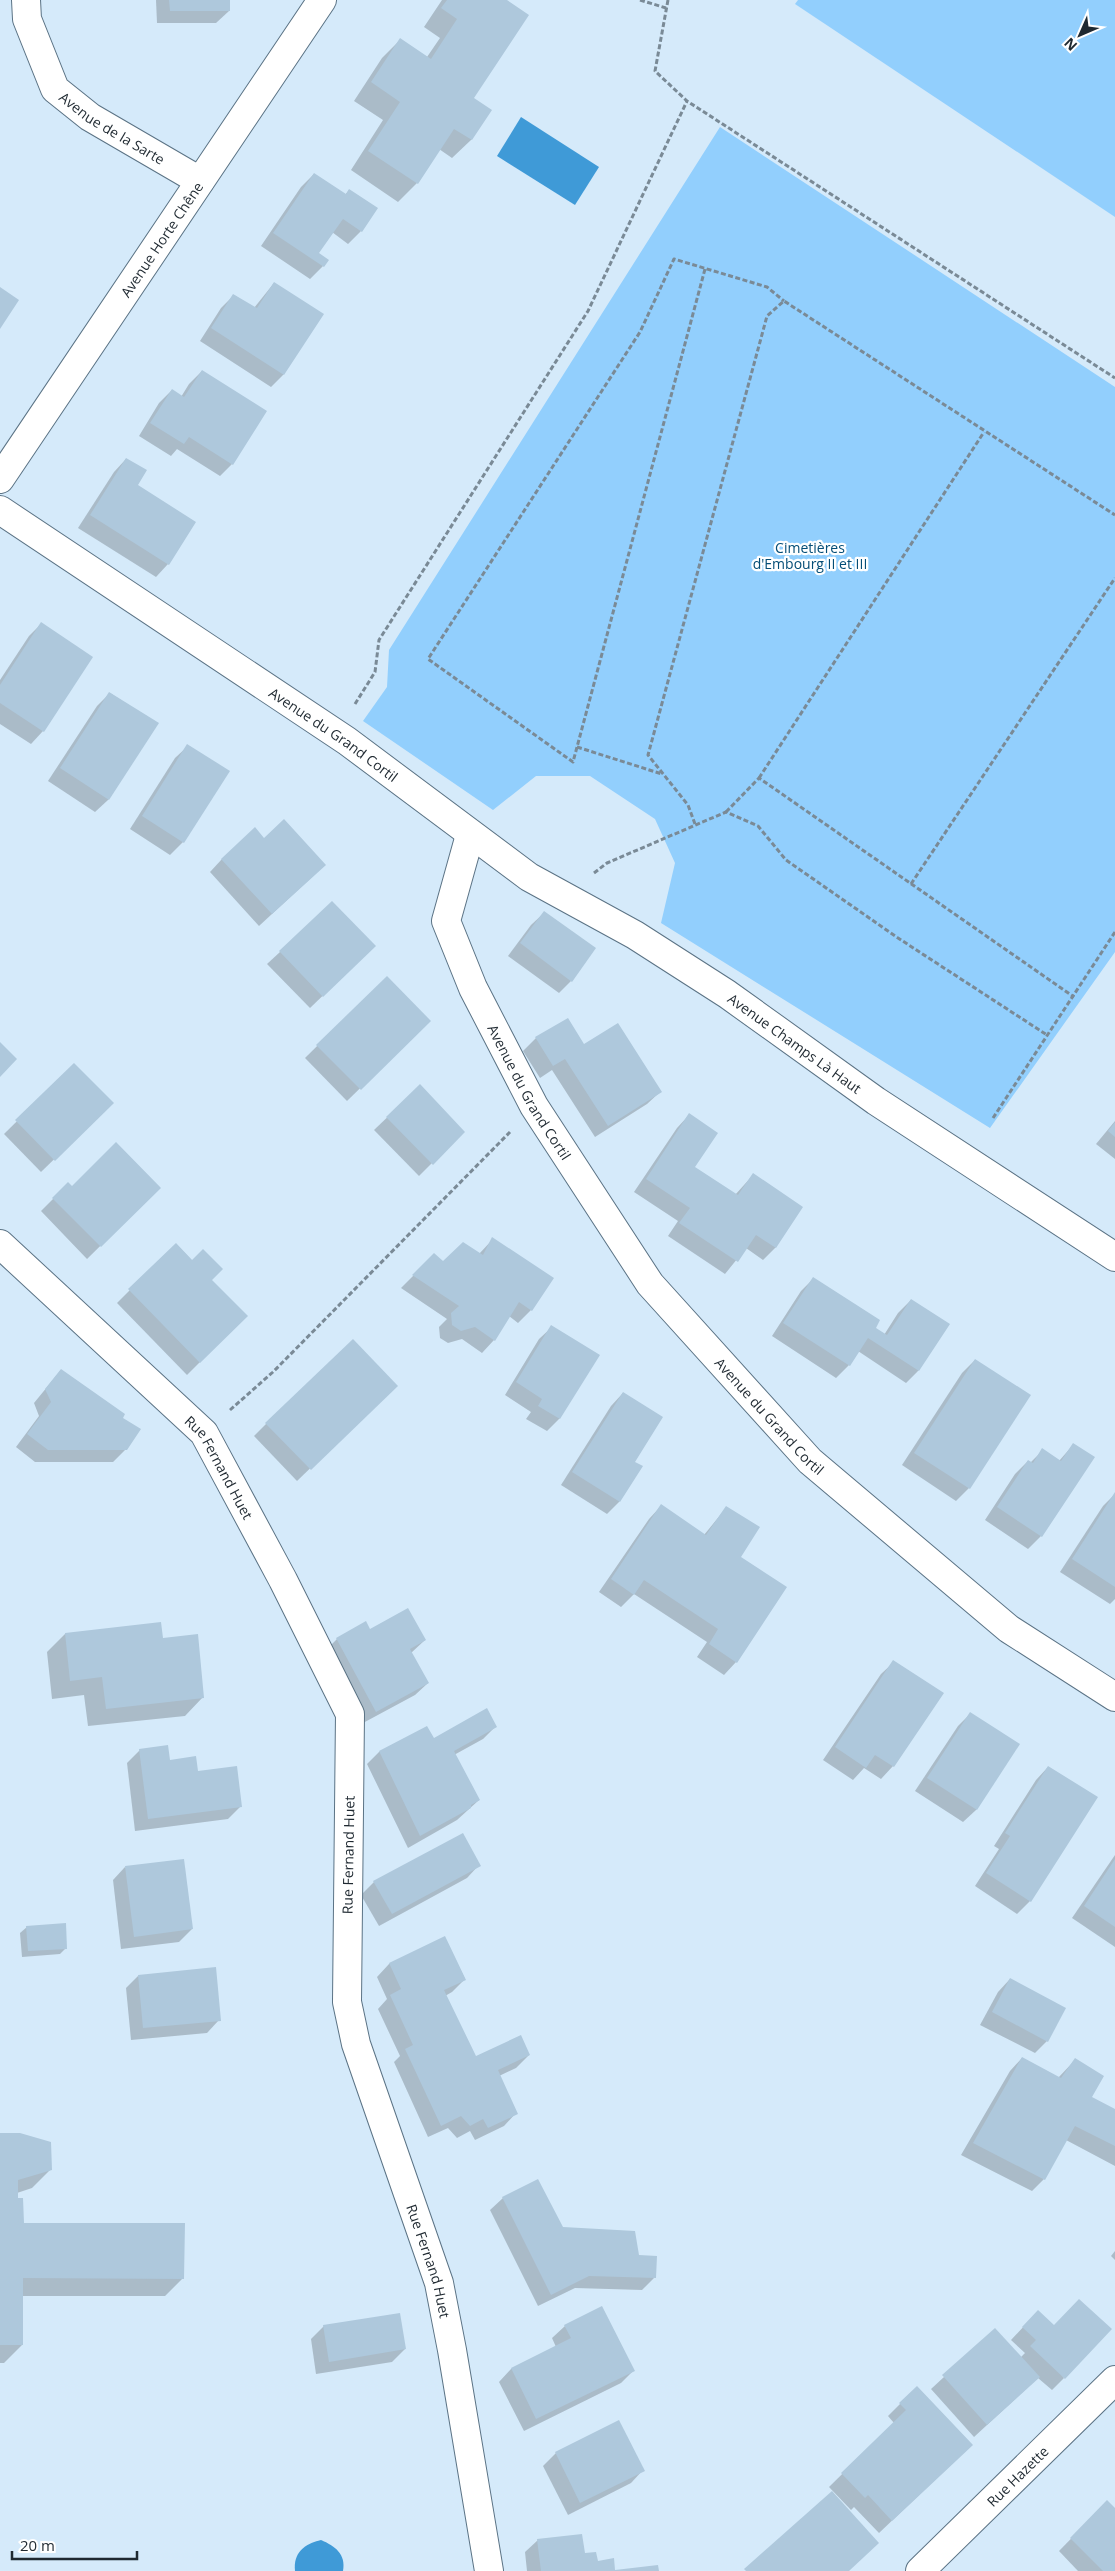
<svg xmlns="http://www.w3.org/2000/svg" width="1115" height="2571" font-family="'Open Sans',sans-serif">
  <rect width="100%" height="100%" fill="#d5eafa"/>
  <g fill="#92cffd">
    <polygon points="798,0 1115,0 1115,217 795,4"/>
    <polygon points="720,127 1115,387 1115,952 990,1128 661,923 675,863 655,819 590,776 536,776 493,810 363,721 387,687 389,650"/>
  </g>
  <g fill="#3f9ad7">
    <polygon points="521,117 599,167 575,205 497,156"/>
    <path d="M321 2540C335 2546 346 2554 343 2571H295C293 2553 304 2544 321 2540Z"/>
  </g>
  <g fill="#0003">
    <polygon points="156,0 229,0 229,11 216,23 157,23"/>
    <polygon points="442,0 505,0 472,99 490,111 471,140 452,158 439,149 417,183 398,202 351,170 383,120 354,101 382,58 400,40 427,57 440,38 424,27"/>
    <polygon points="314,174 345,195 349,190 361,231 348,244 332,232 317,254 323,266 310,279 261,246 301,187"/>
    <polygon points="274,283 322,315 283,375 271,387 200,341 221,308 234,295 254,308"/>
    <polygon points="202,371 232,464 220,476 177,449 171,456 139,436 159,403 172,390 181,397 189,384"/>
    <polygon points="126,459 168,564 156,577 78,528 114,472"/>
    <polygon points="41,624 43,731 31,744 0,724 0,680 29,636"/>
    <polygon points="110,693 157,724 108,800 95,812 48,781 97,706"/>
    <polygon points="188,746 183,842 170,855 130,829 175,758"/>
    <polygon points="264,839 312,877 259,926 210,872 222,859"/>
    <polygon points="544,913 571,981 559,993 508,956 531,925"/>
    <polygon points="280,952 362,958 310,1008 267,964"/>
    <polygon points="387,977 429,1021 347,1101 305,1058"/>
    <polygon points="536,1038 584,1046 660,1092 647,1104 595,1137 552,1070 540,1078 523,1051"/>
    <polygon points="74,1065 112,1103 41,1172 4,1134"/>
    <polygon points="420,1086 463,1132 419,1176 374,1130"/>
    <polygon points="689,1115 694,1168 735,1195 753,1175 776,1247 763,1260 746,1248 725,1274 668,1236 678,1221 634,1192 677,1128"/>
    <polygon points="1115,1121 1115,1159 1096,1144"/>
    <polygon points="68,1184 72,1187 159,1188 87,1259 41,1211"/>
    <polygon points="493,1239 552,1278 531,1310 518,1323 509,1316 494,1340 482,1353 462,1339 448,1343 440,1338 439,1327 447,1319 401,1288 434,1255 443,1262 479,1254"/>
    <polygon points="176,1244 246,1316 187,1375 117,1303"/>
    <polygon points="813,1279 884,1335 898,1313 911,1300 948,1324 918,1371 906,1383 858,1351 849,1365 836,1378 772,1336 801,1291"/>
    <polygon points="552,1327 598,1355 559,1419 547,1431 526,1419 531,1412 505,1395 539,1339"/>
    <polygon points="975,1360 969,1488 956,1501 902,1465 962,1373"/>
    <polygon points="61,1370 122,1418 126,1449 113,1462 35,1462 16,1447 39,1416 34,1403"/>
    <polygon points="623,1393 633,1462 619,1502 607,1514 561,1485 611,1406"/>
    <polygon points="383,1398 297,1481 254,1436 266,1424"/>
    <polygon points="1073,1445 1093,1457 1041,1536 1028,1549 985,1520 1015,1474 1028,1461 1030,1463 1043,1450 1059,1461"/>
    <polygon points="1115,1494 1115,1599 1110,1604 1060,1572 1103,1506"/>
    <polygon points="661,1506 704,1535 726,1508 739,1557 736,1662 724,1675 697,1657 707,1642 634,1594 621,1607 599,1592 649,1519"/>
    <polygon points="370,1631 425,1640 411,1653 428,1683 415,1695 363,1723 324,1652 337,1639"/>
    <polygon points="65,1634 162,1639 203,1697 185,1716 88,1726 84,1695 52,1699 47,1652"/>
    <polygon points="894,1662 893,1766 881,1779 864,1768 853,1780 823,1760 881,1674"/>
    <polygon points="970,1714 1018,1744 976,1810 963,1822 915,1791 958,1726"/>
    <polygon points="495,1727 483,1739 454,1755 479,1800 457,1820 408,1848 367,1764 379,1752"/>
    <polygon points="140,1750 197,1773 241,1806 228,1819 135,1831 127,1763"/>
    <polygon points="1048,1767 1030,1901 1017,1914 975,1886 999,1849 994,1846 1036,1780"/>
    <polygon points="1115,1855 1115,1947 1072,1918"/>
    <polygon points="479,1865 467,1878 379,1926 361,1895 374,1882"/>
    <polygon points="125,1867 192,1929 179,1942 121,1949 113,1880"/>
    <polygon points="27,1927 66,1948 60,1954 22,1957 20,1933"/>
    <polygon points="445,1938 465,1979 452,1992 445,1996 475,2058 529,2055 516,2068 499,2076 516,2113 504,2126 475,2140 470,2131 457,2138 448,2128 428,2137 394,2062 400,2056 378,2009 387,1999 377,1977 389,1964"/>
    <polygon points="138,1976 219,2020 207,2033 131,2040 126,1988"/>
    <polygon points="1010,1979 1047,2041 1035,2053 980,2025 998,1992"/>
    <polygon points="1022,2058 1058,2078 1075,2060 1090,2098 1115,2111 1115,2166 1066,2140 1044,2179 1032,2191 961,2155 1010,2071"/>
    <polygon points="0,2134 50,2170 32,2188 17,2193 23,2224 183,2278 165,2296 21,2296 22,2345 4,2363 0,2363"/>
    <polygon points="503,2198 563,2228 638,2256 654,2278 642,2290 575,2288 538,2306 490,2210"/>
    <polygon points="1115,2251 1115,2260 1111,2256"/>
    <polygon points="1026,2324 1064,2378 1052,2390 1038,2378 974,2437 931,2389 995,2330 1020,2358 1025,2353 1011,2340"/>
    <polygon points="324,2326 405,2349 392,2362 316,2374 311,2339"/>
    <polygon points="565,2326 633,2371 621,2383 524,2431 499,2382 511,2369 556,2347 552,2338"/>
    <polygon points="917,2387 959,2457 879,2533 854,2507 851,2510 829,2487 894,2423 888,2416"/>
    <polygon points="556,2453 643,2470 631,2483 568,2515 543,2466"/>
    <polygon points="1107,2502 1115,2510 1115,2571 1078,2571 1059,2551"/>
    <polygon points="538,2540 614,2571 658,2571 527,2571 525,2552"/>
  </g>
  <g fill="#aec8dc">
    <polygon points="169,0 230,0 230,11 170,11"/>
    <polygon points="447,0 507,0 529,15 474,98 492,110 472,140 454,129 418,184 368,151 400,102 371,82 400,38 431,59 457,19 441,8"/>
    <polygon points="314,173 346,194 349,189 378,208 362,232 343,219 319,253 329,260 324,267 273,233"/>
    <polygon points="274,282 324,314 284,375 211,328 233,294 257,308"/>
    <polygon points="0,287 19,300 0,329"/>
    <polygon points="202,370 267,411 233,465 189,437 184,444 150,423 172,389 184,397"/>
    <polygon points="126,458 147,470 138,485 196,522 169,565 90,515"/>
    <polygon points="41,622 93,657 44,732 0,703 0,685"/>
    <polygon points="109,692 159,723 109,800 60,768"/>
    <polygon points="187,744 230,771 184,843 142,816"/>
    <polygon points="284,819 326,865 272,914 221,859 255,827 264,838"/>
    <polygon points="332,901 376,946 323,997 279,951"/>
    <polygon points="544,911 596,948 572,982 520,943"/>
    <polygon points="387,976 431,1021 361,1090 316,1045"/>
    <polygon points="568,1018 584,1044 618,1023 662,1092 608,1126 565,1059 553,1066 535,1037"/>
    <polygon points="0,1042 17,1059 0,1077"/>
    <polygon points="74,1063 114,1103 55,1161 15,1120"/>
    <polygon points="420,1084 465,1132 433,1165 386,1117"/>
    <polygon points="689,1113 718,1133 695,1167 738,1195 753,1173 803,1207 776,1248 756,1235 738,1262 679,1223 690,1208 646,1179"/>
    <polygon points="1115,1122 1115,1137 1108,1131"/>
    <polygon points="116,1142 161,1188 101,1247 52,1198 68,1182 72,1186"/>
    <polygon points="492,1237 554,1278 532,1311 519,1302 495,1341 475,1327 461,1331 452,1325 451,1313 459,1306 412,1275 434,1253 443,1261 463,1242 483,1255"/>
    <polygon points="176,1243 192,1260 203,1249 223,1269 212,1280 248,1316 200,1363 128,1289"/>
    <polygon points="813,1277 880,1320 876,1328 887,1335 911,1299 950,1324 919,1371 868,1338 850,1366 783,1323"/>
    <polygon points="551,1325 600,1355 560,1419 538,1406 542,1399 516,1382"/>
    <polygon points="353,1339 398,1386 311,1470 265,1423"/>
    <polygon points="975,1359 1031,1395 970,1489 914,1453"/>
    <polygon points="61,1369 125,1414 123,1418 141,1429 127,1450 48,1450 27,1434 51,1402 45,1389"/>
    <polygon points="623,1392 663,1417 635,1462 643,1466 620,1502 572,1472"/>
    <polygon points="1073,1443 1095,1457 1042,1537 997,1507 1028,1460 1033,1463 1042,1448 1061,1461"/>
    <polygon points="1115,1492 1115,1587 1072,1559"/>
    <polygon points="661,1504 706,1535 726,1506 760,1527 741,1557 787,1587 737,1663 709,1644 718,1629 644,1580 634,1595 611,1579"/>
    <polygon points="408,1608 426,1640 410,1649 429,1683 376,1712 336,1638 366,1621 370,1629"/>
    <polygon points="161,1622 163,1638 198,1634 204,1698 106,1709 102,1677 70,1681 65,1633"/>
    <polygon points="893,1660 944,1693 894,1767 875,1755 866,1768 835,1747"/>
    <polygon points="487,1708 497,1727 454,1751 480,1800 471,1805 471,1808 420,1836 379,1751 427,1726 434,1738"/>
    <polygon points="970,1712 1020,1744 977,1810 927,1778"/>
    <polygon points="168,1745 170,1760 196,1756 198,1771 237,1766 242,1807 148,1819 139,1749"/>
    <polygon points="1048,1766 1098,1797 1031,1902 986,1873 1010,1836 1005,1833"/>
    <polygon points="463,1833 481,1866 392,1914 373,1881"/>
    <polygon points="184,1859 193,1929 134,1937 125,1866"/>
    <polygon points="1115,1859 1115,1927 1084,1906"/>
    <polygon points="66,1923 67,1949 28,1951 26,1926"/>
    <polygon points="445,1936 466,1980 444,1990 476,2056 521,2035 530,2055 498,2070 518,2114 488,2128 483,2119 470,2126 461,2116 441,2126 405,2049 413,2045 390,1995 401,1989 389,1963"/>
    <polygon points="216,1967 221,2021 143,2028 138,1975"/>
    <polygon points="1010,1978 1066,2008 1048,2042 992,2012"/>
    <polygon points="1022,2057 1061,2078 1075,2058 1104,2076 1092,2097 1115,2109 1115,2146 1075,2126 1045,2180 973,2143"/>
    <polygon points="0,2133 20,2133 51,2142 52,2170 18,2180 18,2198 23,2198 24,2223 185,2223 184,2279 23,2278 23,2345 0,2345"/>
    <polygon points="538,2179 563,2227 635,2231 639,2255 657,2256 656,2278 589,2276 551,2295 502,2197"/>
    <polygon points="1079,2299 1112,2329 1065,2379 1030,2346 1036,2340 1022,2327 1038,2310 1054,2325"/>
    <polygon points="602,2306 635,2371 536,2419 511,2368 571,2338 564,2325"/>
    <polygon points="400,2313 406,2349 329,2362 323,2325"/>
    <polygon points="995,2328 1040,2377 987,2425 942,2375"/>
    <polygon points="917,2386 973,2445 892,2521 868,2495 865,2498 841,2473 906,2410 899,2403"/>
    <polygon points="619,2420 645,2471 580,2503 555,2452"/>
    <polygon points="832,2491 879,2543 849,2571 746,2571 744,2569"/>
    <polygon points="1107,2500 1115,2508 1115,2571 1103,2571 1070,2538"/>
    <polygon points="582,2534 585,2553 596,2552 598,2561 614,2558 615,2570 658,2565 659,2571 541,2571 537,2539"/>
  </g>
  <g fill="none" stroke-linecap="round" stroke-linejoin="round">
    <g stroke="#5b7385" stroke-width="30">
      <g id="minor">
        <path id="s1" d="M26 0 27 19 55 89 90 117 200 181"/>
        <path id="s2" d="M0 479 322 0"/>
        <path id="s3" d="M0 510 347 741 529 877 635 935 727 994 876 1101 1115 1257"/>
        <path id="s4" d="M470 835 446 921 473 988 534 1106 650 1284 810 1461 1009 1629 1115 1697"/>
        <path id="s5" d="M0 1244 204 1433 283 1580 350 1714 347 2002 356 2044 439 2283 452 2350 489 2571"/>
        <path id="s6" d="M920 2571 1115 2380"/>
      </g>
    </g>
    <g stroke="#7a8a96" stroke-width="3" stroke-dasharray="5 2.5" stroke-linecap="butt">
      <polyline points="640,0 666,8"/>
      <polyline points="668,0 655,71 687,101 1115,378"/>
      <polyline points="705,269 573,762 428,659 640,332 674,259 767,287 784,301"/>
      <polyline points="355,704 375,672 379,640 588,311 687,101"/>
      <polyline points="577,747 662,774"/>
      <polyline points="759,778 984,432"/>
      <polyline points="726,812 759,778 1074,997"/>
      <polyline points="695,824 688,805 648,755 767,316 784,301 1115,515"/>
      <polyline points="594,873 607,863 726,812 758,826 786,860 898,938 1047,1035"/>
      <polyline points="911,884 1115,578"/>
      <polyline points="993,1118 1115,932"/>
      <polyline points="230,1410 273,1372 510,1132"/>
    </g>
    <use href="#minor" stroke="#fff" stroke-width="28"/>
  </g>
  <g text-anchor="middle" dominant-baseline="central" stroke-width="4.5" stroke-linejoin="round" paint-order="stroke">
    <g font-size="14" fill="#1f2931" stroke="#fff">
      <text stroke="none"><textPath href="#s1" startOffset="164">Avenue de la Sarte</textPath></text>
      <text stroke="none"><textPath href="#s2" startOffset="289">Avenue Horte Chêne</textPath></text>
      <text stroke="none"><textPath href="#s3" startOffset="402">Avenue du Grand Cortil</textPath></text>
      <text stroke="none"><textPath href="#s3" startOffset="958">Avenue Champs Là Haut</textPath></text>
      <text stroke="none"><textPath href="#s4" startOffset="280">Avenue du Grand Cortil</textPath></text>
      <text stroke="none"><textPath href="#s4" startOffset="685">Avenue du Grand Cortil</textPath></text>
      <text stroke="none"><textPath href="#s5" startOffset="315">Rue Fernand Huet</textPath></text>
      <text transform="translate(348 1855) rotate(-89)">Rue Fernand Huet</text>
      <text stroke="none"><textPath href="#s5" startOffset="1155">Rue Fernand Huet</textPath></text>
      <text stroke="none"><textPath href="#s6" startOffset="136">Rue Hazette</textPath></text>
    </g>
    <g font-size="14" fill="#044d76" stroke="#fff">
      <text x="810" y="547">Cimetières<tspan x="810" dy="16">d'Embourg II et III</tspan></text>
    </g>
  </g>
  <g transform="translate(1080 35) rotate(225)" stroke="#ffffff" stroke-width="4" paint-order="stroke">
  <path d="M0-4L9 19L0 12L-9 19Z" fill="#1f2931"/>
  <text y="-8" font-size="14" font-weight="bold" text-anchor="middle" fill="#1f2931">N</text>
  </g>
  <path d="M12 2551v8h125v-8" fill="none" stroke="#1f2931" stroke-width="2.5"/>
  <text x="20" y="2551" font-size="15" fill="#1f2931" stroke="#ffffff" stroke-width="4" paint-order="stroke">20 m</text>
</svg>
